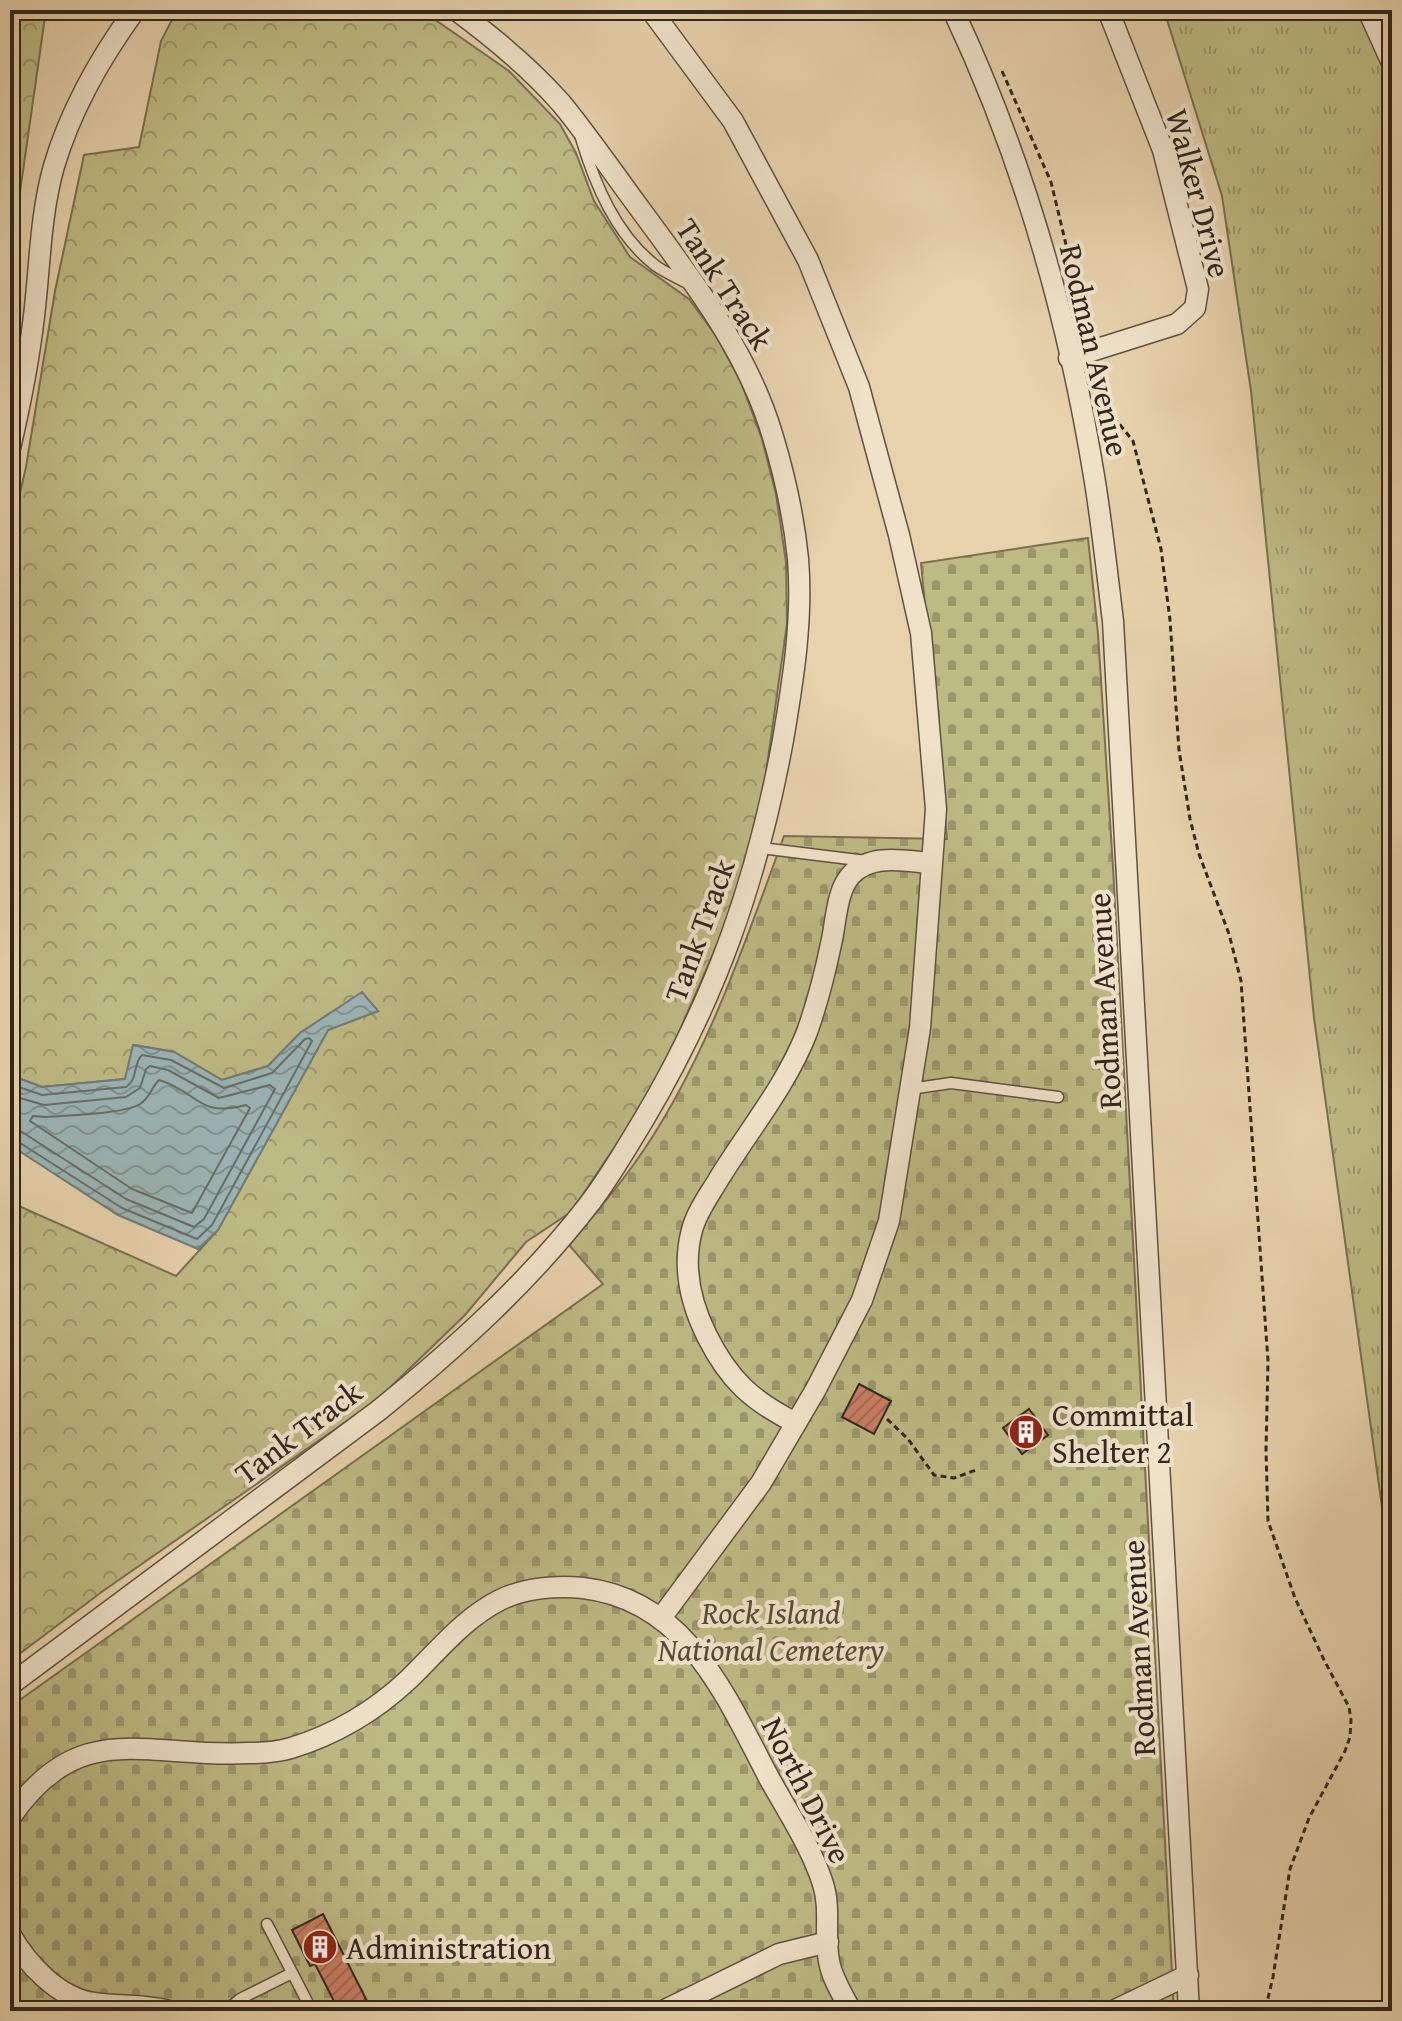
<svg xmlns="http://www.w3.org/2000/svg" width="1402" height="2021" font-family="'Gentium Book Plus',serif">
  <defs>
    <pattern id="grass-tufts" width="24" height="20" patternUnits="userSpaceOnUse" patternTransform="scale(2)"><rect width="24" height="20" fill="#beba84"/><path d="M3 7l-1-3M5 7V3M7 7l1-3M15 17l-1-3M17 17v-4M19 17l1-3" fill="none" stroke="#9b976b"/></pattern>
    <pattern id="forest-crowns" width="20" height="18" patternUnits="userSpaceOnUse" patternTransform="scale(2)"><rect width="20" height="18" fill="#beba84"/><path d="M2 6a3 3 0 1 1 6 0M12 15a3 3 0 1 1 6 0" fill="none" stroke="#9b976b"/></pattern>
    <pattern id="cemetery-stones" width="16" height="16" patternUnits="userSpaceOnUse" patternTransform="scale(2)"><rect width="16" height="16" fill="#beba84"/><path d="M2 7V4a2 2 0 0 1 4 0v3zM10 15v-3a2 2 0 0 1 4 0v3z" fill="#9b976b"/></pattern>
    <pattern id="water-waves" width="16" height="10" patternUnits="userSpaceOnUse" patternTransform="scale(2)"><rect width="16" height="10" fill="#9cb5b6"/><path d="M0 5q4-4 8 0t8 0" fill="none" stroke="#809393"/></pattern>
    <pattern id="building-hatch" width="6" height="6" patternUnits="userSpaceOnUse" patternTransform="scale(2)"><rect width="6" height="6" fill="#ca7f65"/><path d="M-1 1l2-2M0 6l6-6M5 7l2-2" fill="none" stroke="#a56853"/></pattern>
  </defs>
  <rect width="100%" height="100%" fill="#e7d2ac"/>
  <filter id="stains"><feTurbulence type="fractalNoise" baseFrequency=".0025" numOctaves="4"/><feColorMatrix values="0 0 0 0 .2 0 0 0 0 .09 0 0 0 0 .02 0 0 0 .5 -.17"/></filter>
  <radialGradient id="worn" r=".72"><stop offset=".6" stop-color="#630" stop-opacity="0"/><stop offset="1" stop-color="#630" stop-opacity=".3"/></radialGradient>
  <polygon fill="url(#grass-tufts)" stroke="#787052" stroke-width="2" points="1164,10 1392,10 1392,1579 1314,1018 1251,391 1222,196"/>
  <g fill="url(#forest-crowns)" stroke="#787052" stroke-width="2">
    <polygon points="10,10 46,10 10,262"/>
    <polygon points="177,10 421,10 509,71 560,124 576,153 594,201 630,257 689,299 717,337 741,382 762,439 776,494 786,562 787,624 762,801 737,899 655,1087 571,1212 526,1242 465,1315 377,1400 103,1591 10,1661 10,1202 176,1276 218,1230 328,1030 378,1011 362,993 300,1033 268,1066 222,1080 174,1052 134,1045 125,1079 42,1087 10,1075 10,537 26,467 55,291 84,155 139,147 161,41"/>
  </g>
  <path fill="url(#cemetery-stones)" stroke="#787052" stroke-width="2" d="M1088 538 1098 634 1113 867 1174 2011H10V1707L603 1284 569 1245C591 1219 614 1192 634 1164 703 1068 744 946 784 836L947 839 921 563Z"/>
  <polygon fill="url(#water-waves)" stroke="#727c7a" stroke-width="2" points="362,992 378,1011 328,1030 218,1230 198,1249 118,1215 10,1145 10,1075 42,1087 125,1079 133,1045 174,1052 222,1080 268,1066 300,1033"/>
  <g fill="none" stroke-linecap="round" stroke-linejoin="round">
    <g stroke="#676e6a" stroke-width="2">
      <path d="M159 1080C199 1092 197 1118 246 1105L250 1108 192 1213 132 1189 30 1121 33 1116 46 1117C67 1115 124 1114 140 1104 150 1098 152 1086 159 1080Z"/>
      <path d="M10 1084 42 1095 126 1087C138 1080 133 1063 142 1055L171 1060 224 1088 272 1073 305 1039 309 1038 312 1041 212 1225 197 1239 122 1208 17 1141 10 1139"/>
      <polyline points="10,1095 44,1105 126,1097 140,1088 146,1069 150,1066 168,1070 219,1098 270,1085 275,1089 204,1219 194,1227 126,1199 22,1132 10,1129"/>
    </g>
  </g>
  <g fill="url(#building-hatch)" stroke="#32271f" stroke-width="2">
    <polygon points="859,1384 891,1401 874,1434 842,1417"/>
    <polygon points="1029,1409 1048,1435 1022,1454 1003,1428"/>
    <polygon points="323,1914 372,2011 339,2011 315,1964 310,1966 292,1930"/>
  </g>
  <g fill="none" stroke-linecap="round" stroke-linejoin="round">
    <g stroke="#5f5242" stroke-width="13">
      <g id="service">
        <path d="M581 138C595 185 616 235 656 266 666 273 678 278 689 284"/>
        <polyline points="761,848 866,861"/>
        <polyline points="910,1089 951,1083 1058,1097"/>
        <polyline points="267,1924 312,2011"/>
        <polyline points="226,2011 240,1999 292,1973"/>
      </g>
    </g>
    <g stroke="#5f5242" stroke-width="23">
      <g id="minor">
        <polyline points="651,10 733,121 808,260 859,387 899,535 921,633 936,809 920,1028 889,1221 862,1300 816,1389 761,1483 661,1618"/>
        <path d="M953 10C1022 156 1068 317 1094 476 1102 524 1107 573 1113 621L1189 2011"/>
        <polyline points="1368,10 1392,63"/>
        <polyline points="1069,358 1177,324 1195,308 1198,289 1163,150 1108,10"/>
        <path d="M10 448C20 405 29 360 34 316 40 267 40 215 54 166 71 109 100 58 135 10"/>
        <path d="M796 1423C752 1401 729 1380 707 1336 691 1304 682 1267 692 1230 697 1211 710 1194 720 1177 749 1130 787 1084 807 1032 817 1004 825 973 831 944 836 924 836 891 851 875 871 853 904 861 931 863"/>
        <path d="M10 1685 378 1411C456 1348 529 1282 590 1203 610 1177 627 1147 644 1119 717 996 757 880 783 740 793 681 803 619 798 559 794 518 785 477 773 437 748 351 692 280 640 209 614 174 589 137 561 103 530 68 494 38 456 10"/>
        <path d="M10 1818C80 1715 148 1759 249 1753 263 1753 278 1752 291 1748 337 1734 374 1712 409 1679 438 1651 464 1618 500 1600 524 1588 557 1585 583 1588 686 1600 725 1694 768 1776 787 1811 811 1846 823 1884 831 1909 824 1935 829 1961 832 1979 843 1995 851 2011"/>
        <path d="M10 1934C27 1964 58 1998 94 2003 119 2007 144 2004 169 2011"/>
        <polyline points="663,2011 779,1954 828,1942"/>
        <polyline points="1113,2011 1188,1975"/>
      </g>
    </g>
    <g stroke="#32271f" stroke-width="3" stroke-dasharray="6 4" stroke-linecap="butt">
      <polyline points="1002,71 1051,182 1087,332"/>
      <polyline points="1096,371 1104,405 1133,441 1161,549 1170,620 1179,750 1190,819 1199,854 1229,934 1241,981 1268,1361 1266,1450 1268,1521 1295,1598 1324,1660 1349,1707 1351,1720 1350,1737 1345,1751 1309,1818 1290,1869 1273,1977 1265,2011"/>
      <polyline points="887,1419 908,1439 934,1475 954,1478 976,1470"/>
    </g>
    <use href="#service" stroke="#efe2c9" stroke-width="10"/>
    <use href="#minor" stroke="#efe2c9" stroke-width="20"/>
  </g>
  <defs>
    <g id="building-disc" transform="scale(1.8)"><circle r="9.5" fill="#8f2418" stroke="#efe2c9"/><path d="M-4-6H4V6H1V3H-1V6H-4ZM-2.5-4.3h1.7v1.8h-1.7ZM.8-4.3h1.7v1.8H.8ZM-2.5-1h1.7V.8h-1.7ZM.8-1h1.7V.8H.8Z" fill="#fff"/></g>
  </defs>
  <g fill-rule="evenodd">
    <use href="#building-disc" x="1026" y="1432"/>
    <use href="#building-disc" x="320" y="1947"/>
  </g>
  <g text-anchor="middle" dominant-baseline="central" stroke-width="8" stroke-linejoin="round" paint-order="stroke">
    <g font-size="32" fill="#32271f" stroke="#efe2c9">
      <text transform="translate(1199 193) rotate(75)">Walker Drive</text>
      <text transform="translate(725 284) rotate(57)">Tank Track</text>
      <text transform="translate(1095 350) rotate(77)">Rodman Avenue</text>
      <text transform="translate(699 930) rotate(-70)">Tank Track</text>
      <text transform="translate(1104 1001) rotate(-93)">Rodman Avenue</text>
      <text transform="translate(298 1432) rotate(-37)">Tank Track</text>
      <text transform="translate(1138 1648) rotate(-93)">Rodman Avenue</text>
      <text transform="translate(807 1790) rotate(63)">North Drive</text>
    </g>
    <g font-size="32" fill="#32271f" stroke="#efe2c9" text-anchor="start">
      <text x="1052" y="1414">Committal<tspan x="1052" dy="37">Shelter 2</tspan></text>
      <text x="346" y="1947">Administration</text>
    </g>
    <g font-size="32" font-style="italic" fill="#554c38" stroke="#efe2c9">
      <text x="771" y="1612">Rock Island<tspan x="771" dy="37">National Cemetery</tspan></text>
    </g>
  </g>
  <rect width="1402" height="2021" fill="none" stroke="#e7d2ac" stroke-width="40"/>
  <rect x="12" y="12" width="1378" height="1997" fill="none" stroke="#32271f" stroke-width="4"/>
  <rect x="20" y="20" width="1362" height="1981" fill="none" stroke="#32271f" stroke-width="2"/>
  <rect width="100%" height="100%" filter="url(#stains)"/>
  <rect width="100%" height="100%" fill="url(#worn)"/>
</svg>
